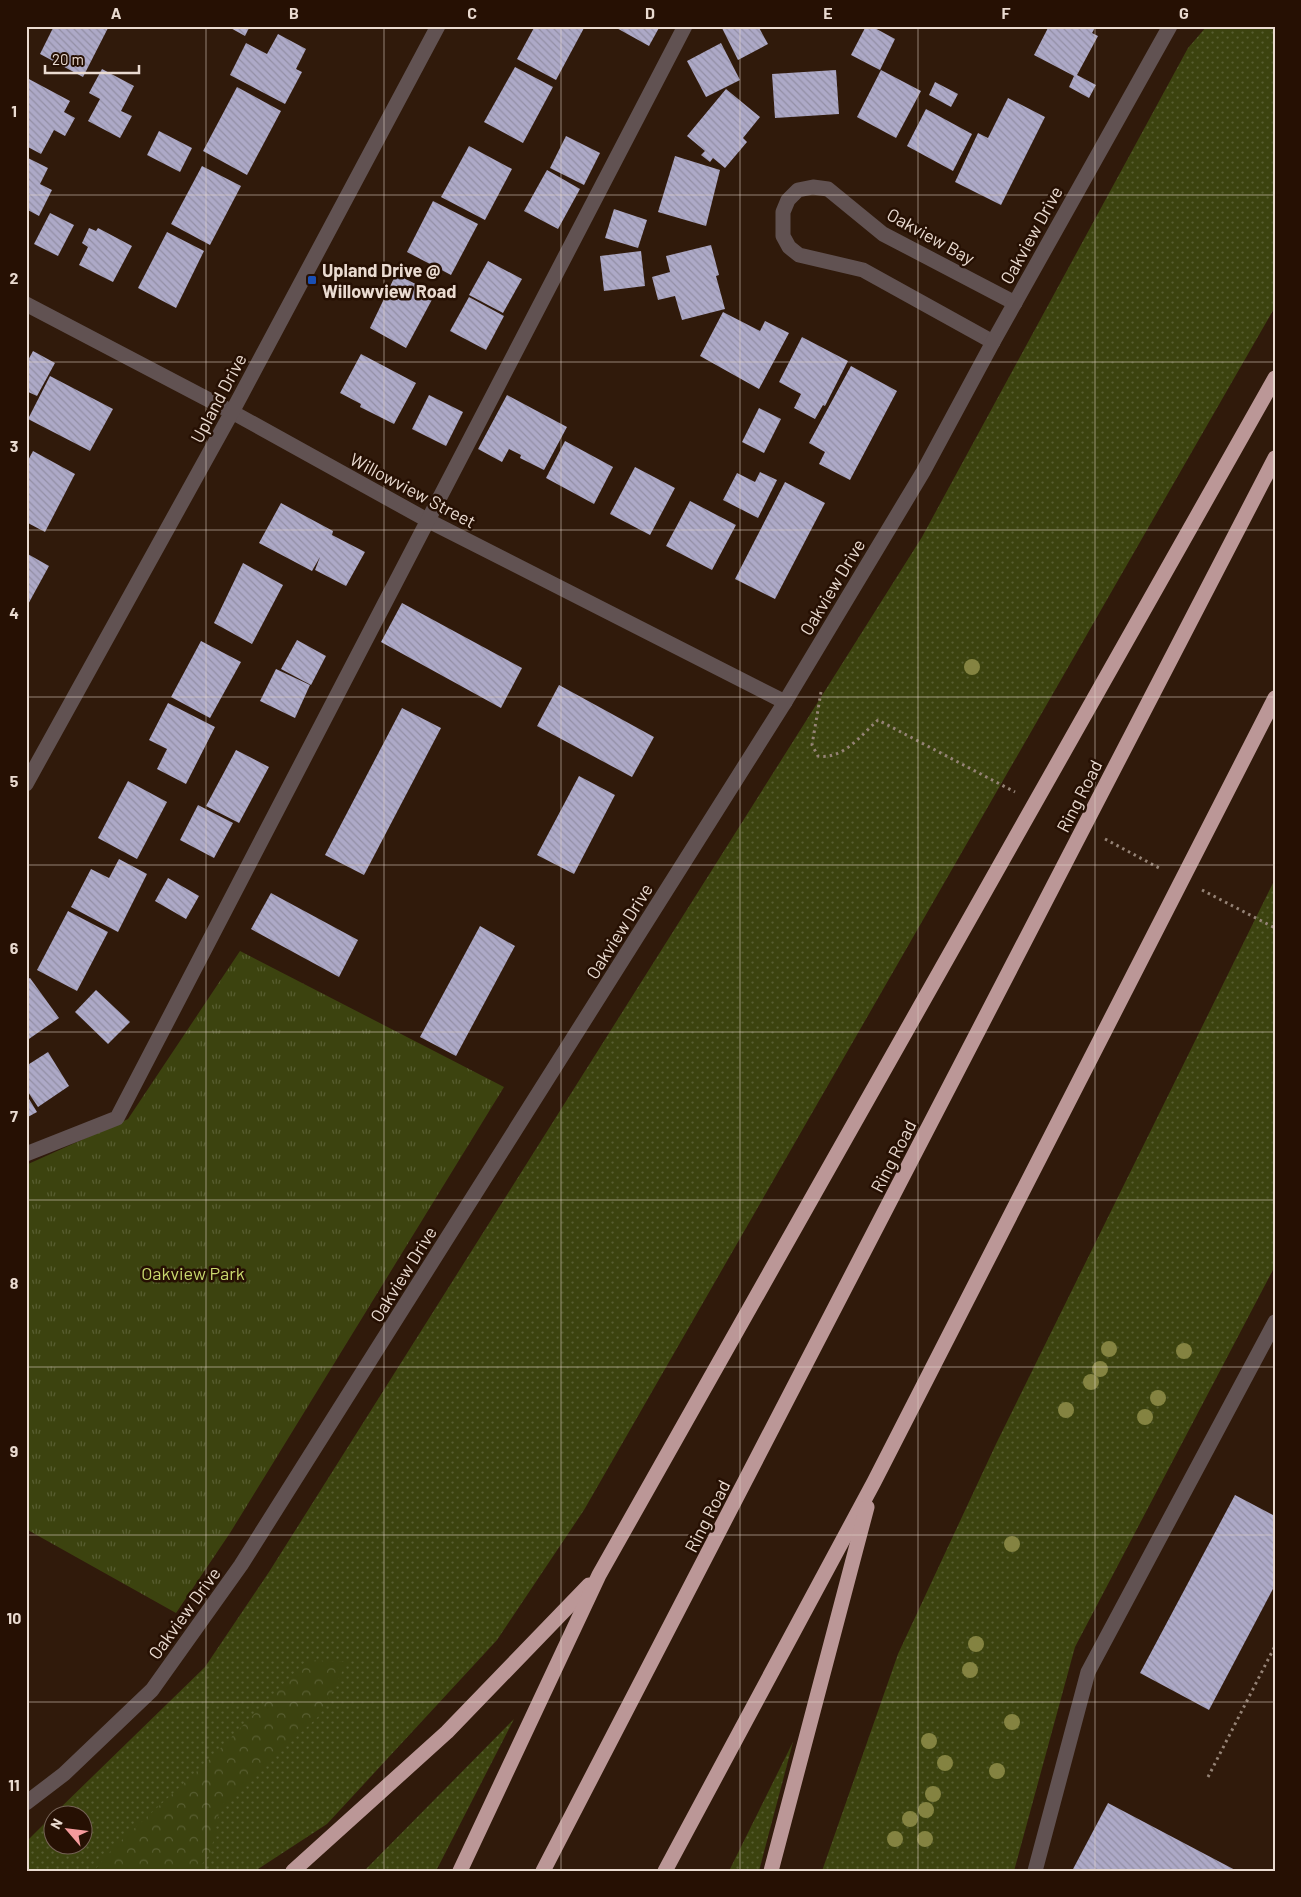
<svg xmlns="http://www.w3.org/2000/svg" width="1301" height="1897" font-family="Barlow,sans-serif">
  <defs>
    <pattern id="grass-dots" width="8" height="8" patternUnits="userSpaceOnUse" patternTransform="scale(1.25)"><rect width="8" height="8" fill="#3c430f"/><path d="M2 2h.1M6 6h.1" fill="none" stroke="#585e31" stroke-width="1.8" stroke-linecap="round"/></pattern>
    <pattern id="forest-crowns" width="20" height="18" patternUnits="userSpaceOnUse" patternTransform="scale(1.25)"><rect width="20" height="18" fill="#3c430f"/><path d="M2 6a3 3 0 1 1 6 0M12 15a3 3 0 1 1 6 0" fill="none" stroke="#585e31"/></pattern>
    <pattern id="park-tufts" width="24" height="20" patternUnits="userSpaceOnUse" patternTransform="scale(1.25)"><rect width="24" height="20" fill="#3c430f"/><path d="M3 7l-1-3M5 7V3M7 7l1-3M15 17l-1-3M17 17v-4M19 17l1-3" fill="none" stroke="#585e31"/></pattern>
    <pattern id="building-back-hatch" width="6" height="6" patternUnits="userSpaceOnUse" patternTransform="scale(1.25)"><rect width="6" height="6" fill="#ada9c7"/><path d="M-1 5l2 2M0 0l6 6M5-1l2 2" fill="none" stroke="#938fa5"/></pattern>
  </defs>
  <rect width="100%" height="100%" fill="#301a0b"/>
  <g fill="url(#grass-dots)">
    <polygon points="1207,26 1275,26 1275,307 584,1510 497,1640 327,1824 255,1871 26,1871 26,1842 52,1816 52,1844 82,1844 82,1814 54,1814 205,1667 269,1572 922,537 1188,48"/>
    <polygon points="1275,879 1275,1266 1075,1647 1014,1871 822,1871 898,1654 996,1444"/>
    <polygon points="514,1719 436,1871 364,1871"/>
    <polygon points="793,1742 759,1871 729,1871"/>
  </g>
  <polygon fill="url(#forest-crowns)" points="307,1660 347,1662 320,1715 220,1807 211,1852 197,1871 94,1871 113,1848 206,1763"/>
  <polygon fill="url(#park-tufts)" points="240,951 504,1087 230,1533 176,1613 26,1529 26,1165 128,1119"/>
  <g fill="url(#building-back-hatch)">
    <polygon points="54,26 109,26 83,77 40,54"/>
    <polygon points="227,26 250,26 245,36"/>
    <polygon points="535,26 584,28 556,80 517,59"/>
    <polygon points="613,26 660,26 649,46"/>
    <polygon points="721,26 758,26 768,44 738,60"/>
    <polygon points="866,26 871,26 895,39 880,70 851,55"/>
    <polygon points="1049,26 1096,26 1092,33 1098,36 1077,75 1096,85 1089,98 1069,87 1074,76 1034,55"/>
    <polygon points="278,34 306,49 296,69 302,72 285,104 230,75 246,43 267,54"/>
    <polygon points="721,43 740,80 706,97 687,61"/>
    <polygon points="515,67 553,87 523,143 484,122"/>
    <polygon points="102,69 134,86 121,111 132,116 120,138 88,121 100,99 89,93"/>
    <polygon points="836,70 839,114 775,118 772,74"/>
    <polygon points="881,70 921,91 896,138 857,117"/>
    <polygon points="27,78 70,101 64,112 75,118 65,136 54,130 41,154 26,146"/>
    <polygon points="935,82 958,94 951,107 929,95"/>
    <polygon points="237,87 281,111 247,175 203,151"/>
    <polygon points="726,89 760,117 743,138 747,142 725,168 713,158 710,162 701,155 705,151 687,136"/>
    <polygon points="1008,98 1045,117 1001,205 955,182 978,133 988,138"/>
    <polygon points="926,109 972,134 953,171 907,146"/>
    <polygon points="159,131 192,148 180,172 147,155"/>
    <polygon points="566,136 600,153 584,185 550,168"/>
    <polygon points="469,146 512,169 485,220 441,197"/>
    <polygon points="675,156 720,170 706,226 658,212"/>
    <polygon points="26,157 48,168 40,184 52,190 39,216 26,209"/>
    <polygon points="202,166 241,186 210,245 171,224"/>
    <polygon points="547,170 580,189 558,229 524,211"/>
    <polygon points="433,201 478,224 451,275 407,252"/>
    <polygon points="614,209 647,220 638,248 605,238"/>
    <polygon points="50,213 74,225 58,256 34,244"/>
    <polygon points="89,228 96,231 98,228 132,246 113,282 79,265 88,247 82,243"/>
    <polygon points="167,232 204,251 176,308 138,288"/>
    <polygon points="711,245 719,275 716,276 725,309 682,320 675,296 658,300 652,277 670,272 666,256"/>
    <polygon points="641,251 645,286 604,291 600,256"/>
    <polygon points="488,261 522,279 503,313 469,295"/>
    <polygon points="396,274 435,294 406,348 370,328"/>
    <polygon points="469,297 504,316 486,350 450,331"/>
    <polygon points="723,312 760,331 765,321 789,333 759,389 700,356"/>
    <polygon points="802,337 848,361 825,406 823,405 815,419 794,408 801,394 779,382"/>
    <polygon points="33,351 55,363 37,396 26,391 26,364"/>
    <polygon points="361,354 416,383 394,424 360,407 361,404 340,393"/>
    <polygon points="851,366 897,391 850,480 819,464 825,452 809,443"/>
    <polygon points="50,376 113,409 90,451 28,419"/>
    <polygon points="429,395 463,412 446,446 412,429"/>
    <polygon points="507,395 567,427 544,470 520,458 521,455 509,449 502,462 478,449"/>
    <polygon points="759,408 781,419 764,453 742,442"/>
    <polygon points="565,441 613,467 594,504 546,478"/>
    <polygon points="33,451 75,474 45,532 26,522 26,464"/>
    <polygon points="635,467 675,488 650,535 610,514"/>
    <polygon points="760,472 777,480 758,518 723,500 737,473 755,482"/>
    <polygon points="785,482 825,503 775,599 735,579"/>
    <polygon points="690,501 736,525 712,570 666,546"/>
    <polygon points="281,503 333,531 332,535 365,552 346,586 315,570 320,557 312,571 259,543"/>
    <polygon points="26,553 49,566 26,608"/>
    <polygon points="243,563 283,585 252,644 214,623"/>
    <polygon points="402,603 522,668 501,708 381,642"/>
    <polygon points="297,640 326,656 311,685 281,669"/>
    <polygon points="201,641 241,662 210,718 171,697"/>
    <polygon points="276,669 310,685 295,718 260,701"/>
    <polygon points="559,685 654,737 632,777 537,726"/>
    <polygon points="168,703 215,727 186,784 157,769 167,749 149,740"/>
    <polygon points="402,708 441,728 364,875 325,855"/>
    <polygon points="236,750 269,767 239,823 206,806"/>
    <polygon points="579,776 615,795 574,874 537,855"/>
    <polygon points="128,781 167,802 137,859 98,838"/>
    <polygon points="198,805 233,823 214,858 180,840"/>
    <polygon points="119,859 147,874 118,932 71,907 91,869 109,878"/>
    <polygon points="168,878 199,896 186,919 155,901"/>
    <polygon points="271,893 358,940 339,977 251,929"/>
    <polygon points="68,911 108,932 77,991 37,970"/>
    <polygon points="480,926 515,946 456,1056 420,1037"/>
    <polygon points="30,978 59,1018 26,1041 26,980"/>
    <polygon points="96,990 130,1022 108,1044 75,1012"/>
    <polygon points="48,1052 69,1086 38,1107 26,1089 26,1066"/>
    <polygon points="26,1094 37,1112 26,1118"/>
    <polygon points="1235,1495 1275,1516 1275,1585 1209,1710 1140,1673"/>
    <polygon points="1108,1803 1237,1871 1072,1871"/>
  </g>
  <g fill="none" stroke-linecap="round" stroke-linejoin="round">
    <g stroke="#958376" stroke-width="3" stroke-dasharray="2.5 4" stroke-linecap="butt">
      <path d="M821 692 812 745 818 756C843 760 861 735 878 720L1015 792"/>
      <polyline points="1105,839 1161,869"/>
      <polyline points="1202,890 1275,928"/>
      <polyline points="1208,1777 1275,1646"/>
    </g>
    <g stroke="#615252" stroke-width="15">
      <polyline points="26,304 232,412 427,520 785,702"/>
      <polyline points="993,342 863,270 799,255 789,247 783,236 783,212 788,200 798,190 813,187 828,189 883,234 1015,303"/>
      <polyline points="26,784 232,412 438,26"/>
      <polyline points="26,1154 117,1118 685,26"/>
      <polyline points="26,1803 64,1774 152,1690 241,1565 785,702 923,472 993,342 1170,26"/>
      <polyline points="1035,1871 1088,1672 1275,1322"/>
    </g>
    <g stroke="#bb9797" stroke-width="15">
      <polyline points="293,1871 447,1732 589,1585"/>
      <polyline points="460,1871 599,1575 1275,378"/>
      <polyline points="543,1871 1275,458"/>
      <polyline points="665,1871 874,1482 1275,698"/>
      <polyline points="771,1871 867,1507"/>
    </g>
  </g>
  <g fill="#848341">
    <circle cx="972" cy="667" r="8"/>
    <circle cx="1109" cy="1349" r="8"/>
    <circle cx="1184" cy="1351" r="8"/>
    <circle cx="1100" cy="1369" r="8"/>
    <circle cx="1091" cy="1382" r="8"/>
    <circle cx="1158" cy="1398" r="8"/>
    <circle cx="1066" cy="1410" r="8"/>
    <circle cx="1145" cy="1417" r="8"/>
    <circle cx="1012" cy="1544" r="8"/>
    <circle cx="976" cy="1644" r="8"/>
    <circle cx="970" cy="1670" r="8"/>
    <circle cx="1012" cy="1722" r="8"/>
    <circle cx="929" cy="1741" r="8"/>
    <circle cx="945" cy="1763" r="8"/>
    <circle cx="997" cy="1771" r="8"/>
    <circle cx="933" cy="1794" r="8"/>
    <circle cx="926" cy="1810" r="8"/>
    <circle cx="910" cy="1819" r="8"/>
    <circle cx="895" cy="1839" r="8"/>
    <circle cx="925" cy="1839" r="8"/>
  </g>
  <path fill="none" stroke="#eadbd1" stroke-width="1" stroke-opacity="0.55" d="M206 26V1871M384 26V1871M561 26V1871M740 26V1871M918 26V1871M1095 26V1871M26 195H1275M26 362H1275M26 530H1275M26 697H1275M26 865H1275M26 1032H1275M26 1200H1275M26 1367H1275M26 1535H1275M26 1702H1275"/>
  <rect fill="#1a4fb4" stroke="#261003" stroke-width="2" x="307" y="275" width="10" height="10" rx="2.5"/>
  <g text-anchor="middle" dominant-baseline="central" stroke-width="5" stroke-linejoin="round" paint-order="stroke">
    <g font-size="18" fill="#eadbd1" stroke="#261003">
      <text transform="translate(1031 235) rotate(-61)">Oakview Drive</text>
      <text transform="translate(931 236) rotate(29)">Oakview Bay</text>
      <text transform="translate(218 398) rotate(-62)">Upland Drive</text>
      <text transform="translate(413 490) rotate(28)">Willowview Street</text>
      <text transform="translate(832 587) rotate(-59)">Oakview Drive</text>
      <text transform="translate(1079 796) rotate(-63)">Ring Road</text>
      <text transform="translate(619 931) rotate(-58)">Oakview Drive</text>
      <text transform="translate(893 1156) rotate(-63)">Ring Road</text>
      <text transform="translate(403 1274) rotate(-58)">Oakview Drive</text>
      <text transform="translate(707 1516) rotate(-63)">Ring Road</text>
      <text transform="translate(184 1613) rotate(-54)">Oakview Drive</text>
    </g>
    <g font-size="18" font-weight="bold" fill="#eadbd1" stroke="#261003" text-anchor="start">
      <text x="322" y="270">Upland Drive @<tspan x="322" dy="21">Willowview Road</tspan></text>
    </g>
    <g font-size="18" fill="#c9d96e" stroke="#261003">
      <text x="193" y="1273">Oakview Park</text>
    </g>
  </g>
  <rect width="1301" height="1897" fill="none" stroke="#261003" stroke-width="55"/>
  <g transform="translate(68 1830) rotate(298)"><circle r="24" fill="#261003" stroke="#746155"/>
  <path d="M0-4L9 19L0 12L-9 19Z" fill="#f59b9d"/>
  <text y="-8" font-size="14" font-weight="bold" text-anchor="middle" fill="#eadbd1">N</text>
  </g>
  <path d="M45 65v8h94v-8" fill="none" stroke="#eadbd1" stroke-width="2.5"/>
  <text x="52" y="65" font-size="15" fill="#eadbd1" stroke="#261003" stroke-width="4" paint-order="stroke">20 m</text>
  <rect x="28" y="28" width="1246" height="1842" fill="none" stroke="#eadbd1" stroke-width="2"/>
  <g font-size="16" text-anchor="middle" font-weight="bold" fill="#eadbd1">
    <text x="116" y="19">A</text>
    <text x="294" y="19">B</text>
    <text x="472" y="19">C</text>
    <text x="650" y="19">D</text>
    <text x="828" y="19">E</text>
    <text x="1006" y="19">F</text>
    <text x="1184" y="19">G</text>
    <text x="14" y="117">1</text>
    <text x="14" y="284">2</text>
    <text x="14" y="452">3</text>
    <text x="14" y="619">4</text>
    <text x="14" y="787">5</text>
    <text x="14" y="954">6</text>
    <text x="14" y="1122">7</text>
    <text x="14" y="1289">8</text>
    <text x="14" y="1457">9</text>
    <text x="14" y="1624">10</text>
    <text x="14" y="1791">11</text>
  </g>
</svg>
